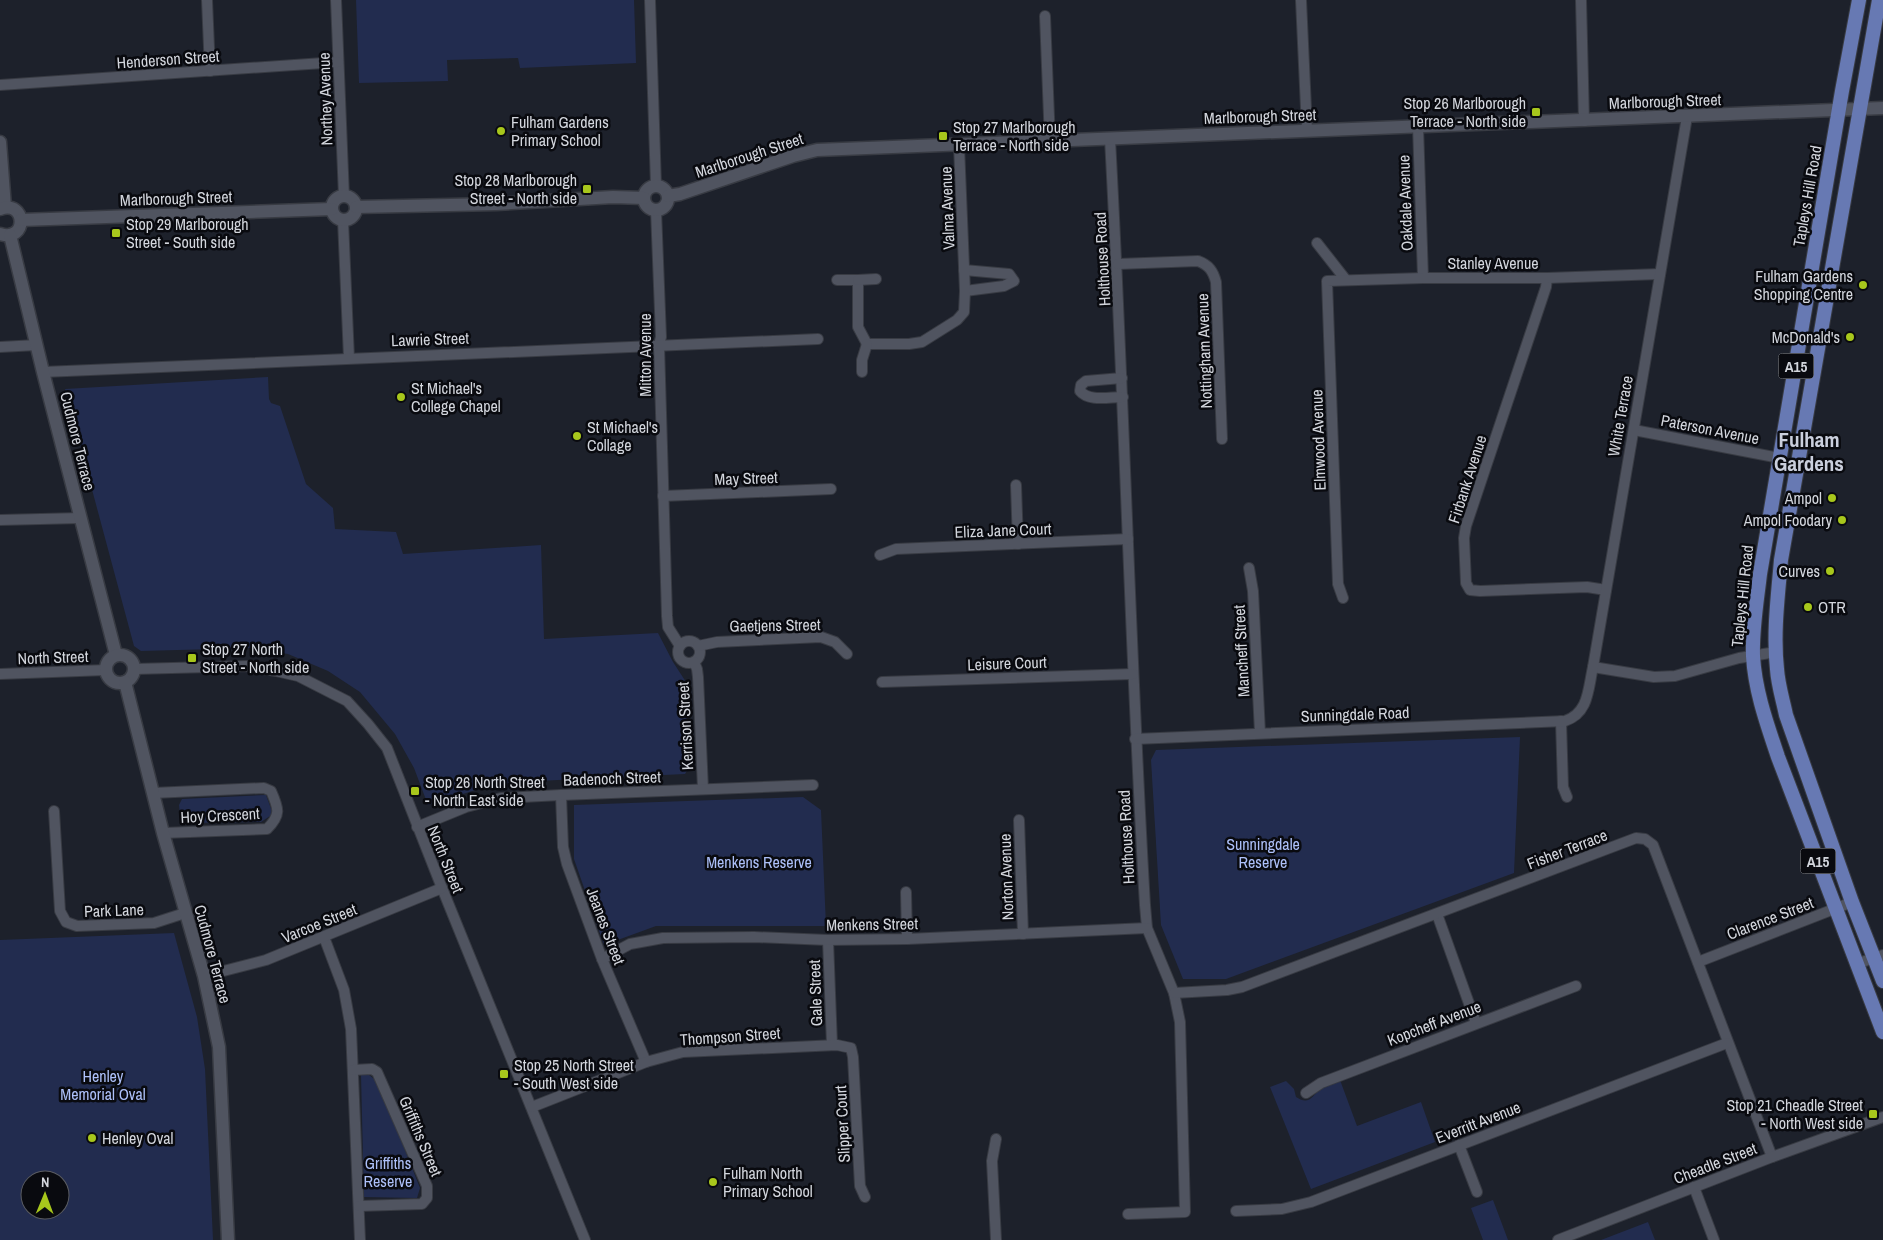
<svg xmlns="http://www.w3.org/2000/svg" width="1883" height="1240" font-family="'Archivo Narrow',sans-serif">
  <rect width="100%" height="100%" fill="#1d212b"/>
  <g fill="#222c4f" fill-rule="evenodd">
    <polygon points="356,0 634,0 636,63 520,68 518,58 447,60 448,81 359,83"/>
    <polygon points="268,377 269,399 271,403 280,406 306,484 333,508 335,529 396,532 403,554 541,545 544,639 658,633 673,662 686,682 688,769 685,774 516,782 485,787 428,805 414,768 395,734 360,692 328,671 288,654 252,648 141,651 134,646 65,389"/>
    <polygon points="1520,737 1514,873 1226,979 1183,979 1161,925 1151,760 1156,750"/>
    <polygon points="266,795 273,814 261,822 181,823 179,805 182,799"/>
    <polygon points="803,797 821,810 826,926 656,926 604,945 574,859 574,805"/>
    <path d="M174 933 197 1017 205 1069 213 1240H0V940ZM30 1180H60V1210H30Z"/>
    <polygon points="361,1075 369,1075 378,1082 420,1188 417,1198 364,1197"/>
    <path d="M1340 1080 1357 1126 1421 1102 1435 1142 1311 1189 1270 1087 1286 1081 1294 1089 1296 1097C1308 1105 1313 1098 1319 1088Z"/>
    <polygon points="1493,1200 1508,1240 1483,1240 1471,1208"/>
    <polygon points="1648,1222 1655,1240 1601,1240"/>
  </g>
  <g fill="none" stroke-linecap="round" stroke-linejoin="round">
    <g stroke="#383b43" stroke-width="12">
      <g id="minor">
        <polyline points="207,0 210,71"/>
        <polyline points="336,0 344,197"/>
        <polyline points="650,0 656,186"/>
        <polyline points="1301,0 1307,130"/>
        <polyline points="1581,0 1584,121"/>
        <polyline points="1045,16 1050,142"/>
        <polyline points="0,85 338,62"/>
        <polyline points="1418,126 1423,278"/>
        <path d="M1110 139C1124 394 1130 650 1145 905L1147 928 1174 993 1180 1022 1185 1212 1128 1214"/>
        <polyline points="656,210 661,337 659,345 667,616 668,627 680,646"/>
        <polyline points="343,220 349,358"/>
        <polyline points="1317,243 1346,280"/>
        <path d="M1118 264 1198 261C1209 265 1213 271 1216 282L1222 439"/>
        <polyline points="964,270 1009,274 1014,281 1004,286 965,291"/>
        <polyline points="1547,278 1546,287 1466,526 1464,538 1466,583 1470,590 1480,591 1587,587 1606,590"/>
        <polyline points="837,280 858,280 858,327 867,344 909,344 922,342 957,320 964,312 965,291 959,146"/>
        <polyline points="858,280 876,279"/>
        <polyline points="0,347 37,345"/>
        <polyline points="43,372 818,339"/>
        <polyline points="862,372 862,360 867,344"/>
        <path d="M1122 378 1086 381 1081 385 1080 391C1089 402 1109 397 1123 397"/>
        <polyline points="1634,430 1780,458"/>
        <polyline points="1016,485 1018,544"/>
        <polyline points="663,496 831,489"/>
        <polyline points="0,520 81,518"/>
        <polyline points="880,555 896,549 1128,539"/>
        <polyline points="1249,568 1253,591 1260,733"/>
        <polyline points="1343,598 1338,584 1327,281 1423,278 1547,278 1660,274"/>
        <circle cx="689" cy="652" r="11"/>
        <polyline points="698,646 717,642 821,637 835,642 847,654"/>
        <polyline points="694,662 697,669 698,677 703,789"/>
        <polyline points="1593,667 1654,677 1675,676 1739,658 1776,652"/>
        <polyline points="134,669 248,666 276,671 298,676 347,701 368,724 387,748 442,888 585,1240"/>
        <polyline points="0,674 106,670"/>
        <polyline points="882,682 1133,674"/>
        <polyline points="1561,721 1563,787 1567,797"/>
        <path d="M1135 739 1565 721C1589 713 1588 689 1593 667L1687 117"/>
        <path d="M153 793 264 788 271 791C279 809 281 815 267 829L163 833"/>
        <polyline points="561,795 563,847 567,864 602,959 646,1062"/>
        <polyline points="54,811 60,911 66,922 77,926 154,923 185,913"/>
        <polyline points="1019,820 1023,934"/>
        <polyline points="417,827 466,807 501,798 561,795 813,785"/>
        <polyline points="906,892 907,939"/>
        <polyline points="1437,914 1476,1023"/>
        <polyline points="324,937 344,990 351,1029 360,1240"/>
        <polyline points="828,940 832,1045"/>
        <polyline points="602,959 630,944 663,938 754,937 828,940 907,939 1147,928"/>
        <polyline points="1698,962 1852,902"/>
        <polyline points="1856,964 1883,955"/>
        <polyline points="204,976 266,960 442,888"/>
        <polyline points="1174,993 1227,990 1242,987 1636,838 1645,839 1653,845 1772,1157"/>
        <polyline points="353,1070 372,1069 377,1072 427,1186 427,1198 422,1204 359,1206"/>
        <polyline points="1306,1093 1321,1083 1576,986"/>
        <polyline points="532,1107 646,1062 683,1052 837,1045 851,1048 853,1057 860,1186 865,1197"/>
        <polyline points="1459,1145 1477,1192"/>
        <polyline points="1694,1187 1714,1240"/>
        <polyline points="1236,1211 1282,1209 1311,1202 1727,1043"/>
        <polyline points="996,1240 992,1161 996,1139"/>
        <polyline points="1558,1240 1772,1157 1883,1117"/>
      </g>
    </g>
    <g stroke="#383b43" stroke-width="15">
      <g id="tertiary">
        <polyline points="0,142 5,207"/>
        <circle cx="656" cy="198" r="12"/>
        <polyline points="668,196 680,194 793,156 817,150 1883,108"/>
        <circle cx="344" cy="208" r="12"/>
        <polyline points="356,207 496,204 613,197 644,198"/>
        <path d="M0 209C27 199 28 243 0 234"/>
        <polyline points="21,220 332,209"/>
        <polyline points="10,235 43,372 116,655"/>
        <circle cx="120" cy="669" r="14"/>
        <polyline points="125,682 163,833 204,976 219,1047 228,1240"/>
      </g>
    </g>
    <g stroke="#383b43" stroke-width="16">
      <g id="primary">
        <path d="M1859 0 1842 91 1760 574C1757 601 1752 629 1753 656 1755 691 1767 724 1778 757L1883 1032"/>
        <path d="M1879 0 1781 560C1778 596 1773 633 1777 669 1778 685 1783 700 1786 715L1852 902 1883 981"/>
      </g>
    </g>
    <use href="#minor" stroke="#505460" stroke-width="10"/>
    <use href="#tertiary" stroke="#505460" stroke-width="12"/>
    <use href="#primary" stroke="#6779b3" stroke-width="14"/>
  </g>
  <g fill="#a8c71c" stroke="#090a0f" stroke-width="2">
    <rect x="1531" y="107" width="10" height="10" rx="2.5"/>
    <circle cx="501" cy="131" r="5"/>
    <rect x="938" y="131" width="10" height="10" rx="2.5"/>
    <rect x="582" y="184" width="10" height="10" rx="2.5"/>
    <rect x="111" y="228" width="10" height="10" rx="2.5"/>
    <circle cx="1863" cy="285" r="5"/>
    <circle cx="1850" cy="337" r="5"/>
    <circle cx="401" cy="397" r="5"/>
    <circle cx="577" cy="436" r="5"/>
    <circle cx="1832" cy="498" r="5"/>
    <circle cx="1842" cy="520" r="5"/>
    <circle cx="1830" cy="571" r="5"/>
    <circle cx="1808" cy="607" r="5"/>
    <rect x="187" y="653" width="10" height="10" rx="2.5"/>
    <rect x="410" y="786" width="10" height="10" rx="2.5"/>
    <rect x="499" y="1069" width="10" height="10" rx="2.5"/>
    <rect x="1868" y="1109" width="10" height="10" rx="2.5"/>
    <circle cx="92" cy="1138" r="5"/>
    <circle cx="713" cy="1182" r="5"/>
  </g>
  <g text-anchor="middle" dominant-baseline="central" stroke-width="5" stroke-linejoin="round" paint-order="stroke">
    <g fill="#090a0f" stroke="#96999f" stroke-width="1">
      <rect x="1778.5" y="353.5" width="35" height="25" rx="4"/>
      <rect x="1800.5" y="848.5" width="35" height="25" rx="4"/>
    </g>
    <g font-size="15" font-weight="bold" fill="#d3d6dd">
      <text x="1796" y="366">A15</text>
      <text x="1818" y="861">A15</text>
    </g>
    <g font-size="16" fill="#d3d6dd" stroke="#090a0f">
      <text transform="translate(168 59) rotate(-4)">Henderson Street</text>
      <text transform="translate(325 99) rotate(-92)">Northey Avenue</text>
      <text transform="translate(1665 101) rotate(-2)">Marlborough Street</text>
      <text transform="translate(1260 116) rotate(-2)">Marlborough Street</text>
      <text transform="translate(749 155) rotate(-18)">Marlborough Street</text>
      <text transform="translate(1807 196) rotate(-80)">Tapleys Hill Road</text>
      <text transform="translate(176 198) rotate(-2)">Marlborough Street</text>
      <text transform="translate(1405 203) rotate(-92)">Oakdale Avenue</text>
      <text transform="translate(947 208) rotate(-92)">Valma Avenue</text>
      <text transform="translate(1102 259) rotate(-93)">Holthouse Road</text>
      <text x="1493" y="263">Stanley Avenue</text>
      <text transform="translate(430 339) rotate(-2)">Lawrie Street</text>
      <text transform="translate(1204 351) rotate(-92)">Nottingham Avenue</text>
      <text transform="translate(645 355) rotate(-90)">Mitton Avenue</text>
      <text transform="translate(1620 416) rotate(-80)">White Terrace</text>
      <text transform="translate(1710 429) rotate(11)">Paterson Avenue</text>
      <text transform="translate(1318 440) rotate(-92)">Elmwood Avenue</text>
      <text transform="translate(78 441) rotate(76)">Cudmore Terrace</text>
      <text transform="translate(746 478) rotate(-2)">May Street</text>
      <text transform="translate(1467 479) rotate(-72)">Firbank Avenue</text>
      <text transform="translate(1003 530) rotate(-2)">Eliza Jane Court</text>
      <text transform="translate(1742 596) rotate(-84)">Tapleys Hill Road</text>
      <text transform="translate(775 625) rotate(-1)">Gaetjens Street</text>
      <text transform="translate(1241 651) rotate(-93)">Mancheff Street</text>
      <text transform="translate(53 657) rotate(-2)">North Street</text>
      <text transform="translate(1007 663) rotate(-2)">Leisure Court</text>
      <text transform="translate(1355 714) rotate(-2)">Sunningdale Road</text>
      <text transform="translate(685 726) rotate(-93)">Kerrison Street</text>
      <text transform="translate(612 778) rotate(-2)">Badenoch Street</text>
      <text transform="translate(220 815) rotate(-3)">Hoy Crescent</text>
      <text transform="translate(1126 837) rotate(-93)">Holthouse Road</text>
      <text transform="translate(1567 849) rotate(-21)">Fisher Terrace</text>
      <text transform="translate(446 859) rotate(68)">North Street</text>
      <text transform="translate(1006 877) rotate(-92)">Norton Avenue</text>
      <text transform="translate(114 910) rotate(-2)">Park Lane</text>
      <text transform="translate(1770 918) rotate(-21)">Clarence Street</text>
      <text transform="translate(319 923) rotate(-22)">Varcoe Street</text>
      <text transform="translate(872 924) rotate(-1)">Menkens Street</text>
      <text transform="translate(606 926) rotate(69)">Jeanes Street</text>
      <text transform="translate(213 954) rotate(75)">Cudmore Terrace</text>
      <text transform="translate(815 993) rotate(-92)">Gale Street</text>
      <text transform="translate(1434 1023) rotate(-21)">Kopcheff Avenue</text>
      <text transform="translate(730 1036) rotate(-4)">Thompson Street</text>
      <text transform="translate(1478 1122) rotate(-21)">Everritt Avenue</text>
      <text transform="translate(842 1124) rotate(-93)">Slipper Court</text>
      <text transform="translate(421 1136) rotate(67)">Griffiths Street</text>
      <text transform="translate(1715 1163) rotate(-21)">Cheadle Street</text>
    </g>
    <g font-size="16" fill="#d3d6dd" stroke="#090a0f" text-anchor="start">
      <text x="1526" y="103" text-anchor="end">Stop 26 Marlborough<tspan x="1526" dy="18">Terrace - North side</tspan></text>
      <text x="511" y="122">Fulham Gardens<tspan x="511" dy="18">Primary School</tspan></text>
      <text x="953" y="127">Stop 27 Marlborough<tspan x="953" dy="18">Terrace - North side</tspan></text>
      <text x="577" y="180" text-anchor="end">Stop 28 Marlborough<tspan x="577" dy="18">Street - North side</tspan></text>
      <text x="126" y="224">Stop 29 Marlborough<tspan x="126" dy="18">Street - South side</tspan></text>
      <text x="1853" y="276" text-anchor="end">Fulham Gardens<tspan x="1853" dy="18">Shopping Centre</tspan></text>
      <text x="1840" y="337" text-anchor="end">McDonald's</text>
      <text x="411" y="388">St Michael's<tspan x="411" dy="18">College Chapel</tspan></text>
      <text x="587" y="427">St Michael's<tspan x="587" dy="18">Collage</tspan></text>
      <text x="1822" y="498" text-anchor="end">Ampol</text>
      <text x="1832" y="520" text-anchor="end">Ampol Foodary</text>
      <text x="1820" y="571" text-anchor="end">Curves</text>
      <text x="1818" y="607">OTR</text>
      <text x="202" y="649">Stop 27 North<tspan x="202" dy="18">Street - North side</tspan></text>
      <text x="425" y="782">Stop 26 North Street<tspan x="425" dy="18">- North East side</tspan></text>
      <text x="514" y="1065">Stop 25 North Street<tspan x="514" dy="18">- South West side</tspan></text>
      <text x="1863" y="1105" text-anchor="end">Stop 21 Cheadle Street<tspan x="1863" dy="18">- North West side</tspan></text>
      <text x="102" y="1138">Henley Oval</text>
      <text x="723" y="1173">Fulham North<tspan x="723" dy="18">Primary School</tspan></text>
    </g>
    <g font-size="16" fill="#adc0f9" stroke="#090a0f">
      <text x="1263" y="844">Sunningdale<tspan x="1263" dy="18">Reserve</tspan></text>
      <text x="759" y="862">Menkens Reserve</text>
      <text x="103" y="1076">Henley<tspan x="103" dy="18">Memorial Oval</tspan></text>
      <text x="388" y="1163">Griffiths<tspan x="388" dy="18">Reserve</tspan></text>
    </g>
    <g font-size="21" font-weight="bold" fill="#cacfdd" stroke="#090a0f">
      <text x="1809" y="439">Fulham<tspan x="1809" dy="24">Gardens</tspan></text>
    </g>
  </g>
  <g transform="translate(45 1195) rotate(1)"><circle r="24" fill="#090a0f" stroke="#5a5c61"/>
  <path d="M0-4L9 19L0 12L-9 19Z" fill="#a8c71c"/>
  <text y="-8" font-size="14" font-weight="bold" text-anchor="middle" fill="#d3d6dd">N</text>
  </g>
</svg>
